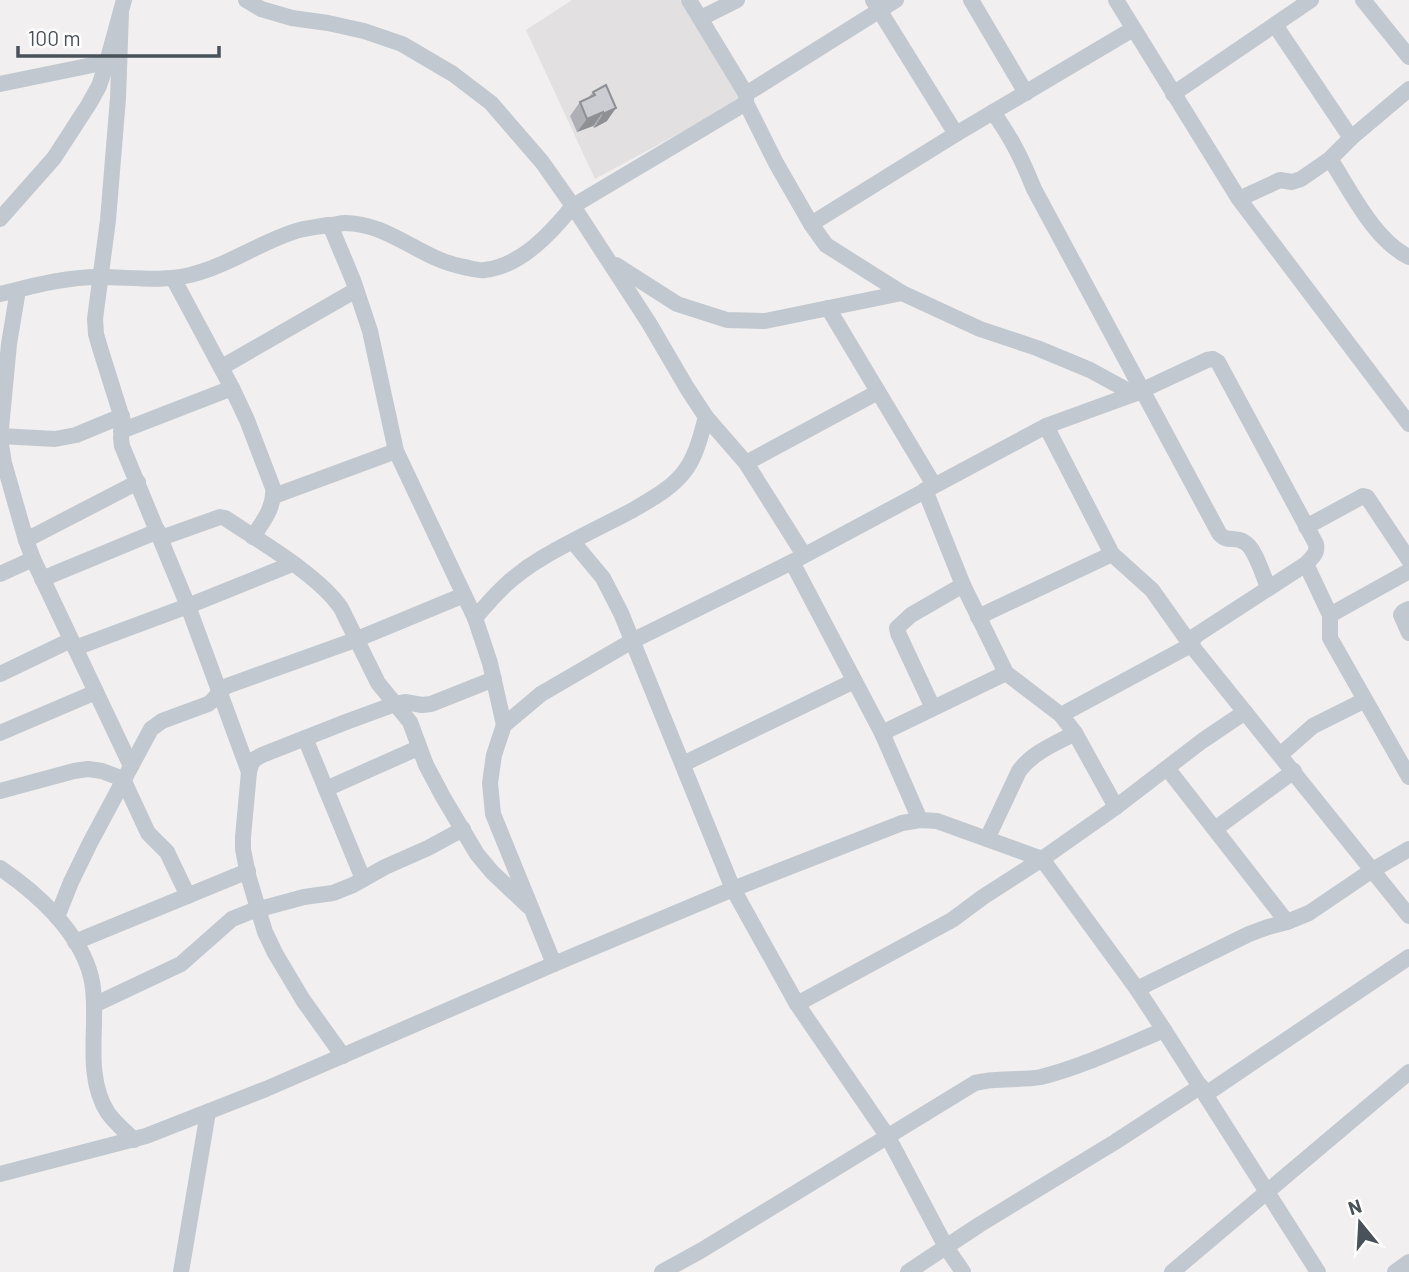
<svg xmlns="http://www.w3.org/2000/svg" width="1409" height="1272" font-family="Barlow,sans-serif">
  <rect width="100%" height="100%" fill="#f1efef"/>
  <polygon fill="#e2e0e0" points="572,0 680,0 738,96 737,102 595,179 526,30"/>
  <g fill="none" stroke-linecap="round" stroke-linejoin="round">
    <g stroke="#c1c8cf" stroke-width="16">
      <polyline points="246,0 261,9 292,18 328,23 364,31 402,44 453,74 491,103 542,162 573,206 649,323 687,388 706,417 746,463 804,555"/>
      <polyline points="689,0 746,94 746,103 776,163 811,224 826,245 902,293 980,329 1037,348 1090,370 1134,394"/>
      <polyline points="873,0 956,134"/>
      <polyline points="971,0 1026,93"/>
      <polyline points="1116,0 1239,199 1409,424"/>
      <polyline points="1363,0 1409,57"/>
      <polyline points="121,12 118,98 108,220 95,319 96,334 100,348 123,421 121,438 122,446 188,606 249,772"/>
      <polyline points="701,18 737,0"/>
      <polyline points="1275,25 1351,138"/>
      <polyline points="0,84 107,62"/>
      <polyline points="746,94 896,0"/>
      <polyline points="1173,94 1311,0"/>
      <path d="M993 112C1012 139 1022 159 1034 189L1219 533C1226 543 1235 536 1244 542 1255 547 1263 576 1268 587"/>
      <path d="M1330 159C1351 191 1374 240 1409 257"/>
      <polyline points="1239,199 1280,180 1292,182 1301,179 1330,159 1351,138 1409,89"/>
      <polyline points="0,219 54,158 89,104 99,86 107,62 124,0"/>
      <polyline points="811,224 956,134 1133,29"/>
      <polyline points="330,225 353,280 370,331 396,451 475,618 490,663 504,725"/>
      <polyline points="616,265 677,304 727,320 765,321 902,293"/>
      <path d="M173 278 232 388 247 420 273 488C275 507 263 521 253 537"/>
      <polyline points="18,290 9,344 0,439 4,463 26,540 33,559 131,766"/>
      <path d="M0 294C33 286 65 277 99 277 130 277 160 282 190 275 227 266 257 244 293 232 304 228 317 227 329 225 334 225 340 223 345 223 389 223 422 260 464 267 470 268 478 271 485 270 521 266 551 233 573 206L746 103"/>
      <polyline points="828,308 934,485"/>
      <polyline points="222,367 356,290"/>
      <polyline points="1046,426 1112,554 1152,590 1191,645 1409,916"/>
      <polyline points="121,431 232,388"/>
      <polyline points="0,436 55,439 76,435 122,416"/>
      <polyline points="746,463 878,392"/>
      <polyline points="925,490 963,585 1006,673 1061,715 1075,733 1116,807"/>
      <polyline points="274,496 396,451"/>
      <polyline points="1306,527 1363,496 1367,497 1409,560"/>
      <path d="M161 538 220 517 225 518C259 541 319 575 341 608L378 683 410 722 426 765 443 797 477 854 492 872 528 906"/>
      <polyline points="26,540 138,482"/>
      <polyline points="573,542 603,578 621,613 733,889 797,1004 888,1137 946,1247 963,1272"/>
      <polyline points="792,562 882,733 920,820"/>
      <polyline points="1306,564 1330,615 1330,638 1409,777"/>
      <polyline points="0,574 33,559"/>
      <polyline points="42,579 158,531"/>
      <polyline points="1409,609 1403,612 1401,615 1409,633"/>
      <polyline points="1330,615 1409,571"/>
      <polyline points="978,617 1112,554"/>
      <path d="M475 618C496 593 513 575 542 558 572 540 603 526 633 510 651 499 671 489 684 472 696 457 701 435 706 417"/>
      <polyline points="75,648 188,606 292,564"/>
      <polyline points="0,674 71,640"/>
      <polyline points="933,708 898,633 897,628 911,615 963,585"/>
      <polyline points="0,733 96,692"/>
      <polyline points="882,733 1006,673"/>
      <polyline points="305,738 363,879"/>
      <polyline points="1280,755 1313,726 1365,700"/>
      <polyline points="683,764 854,681"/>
      <polyline points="1167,768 1287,922"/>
      <polyline points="326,789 418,748"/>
      <polyline points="0,791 74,771 88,769 102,771 123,779 148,833 167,852 188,896"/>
      <polyline points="1215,829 1294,771"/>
      <path d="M987 839 1019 771C1033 752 1055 744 1075 733"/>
      <path d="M0 868C37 893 80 932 91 977 95 992 94 1009 94 1024 93 1054 91 1087 108 1113 115 1123 125 1131 134 1140"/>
      <path d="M57 917 71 882 90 843 151 729 162 721 208 704C216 699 218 691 227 686L355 640 464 595"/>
      <polyline points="75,942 248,871"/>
      <path d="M554 964 493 814 490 783 494 755 504 725 541 694 632 641 792 562 1046 426 1134 394 1207 360 1213 359 1218 362 1316 544C1318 554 1312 557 1306 564L1195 636 1191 645 1061 715"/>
      <polyline points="1137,989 1249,934 1268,927 1287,922 1309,913 1371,871 1409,849"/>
      <polyline points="797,1004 952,920 983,897 1042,859 1116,807 1202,741 1245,712"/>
      <polyline points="94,1005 181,964 232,919 252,911 304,897 333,893 353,885 385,867 428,848 463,829"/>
      <polyline points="343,1056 303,1000 275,953 265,932 248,875 243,849 243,837 249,772 251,764 255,759 262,755 346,722 395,704 405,702 422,705 431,704 494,679"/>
      <polyline points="1206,1094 1409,957"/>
      <polyline points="0,1174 146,1136 266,1089 554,964 733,889 902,823 920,820 937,821 1042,859 1137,989 1164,1030 1318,1272"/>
      <polyline points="181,1272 208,1112"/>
      <path d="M662 1272 702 1250 975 1083C996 1077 1019 1081 1041 1077 1082 1067 1125 1046 1164 1030"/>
      <polyline points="908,1272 979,1225 1115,1142 1201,1086"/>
      <polyline points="1172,1272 1409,1072"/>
      <polyline points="1395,1272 1409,1262"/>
    </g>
  </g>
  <polygon fill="#afb0b5" points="593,92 607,121 594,128 593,126 577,132 570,116 580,102 588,98"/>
  <g fill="#8f9093">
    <polygon points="616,108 607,121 594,128 603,114"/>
    <polygon points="603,112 593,126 577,132 587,119"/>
  </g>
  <polygon fill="#cccdd2" stroke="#8f9093" stroke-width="2" points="606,85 616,108 603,114 603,112 587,119 580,102 595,95 593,92"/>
  <g transform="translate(1360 1223) rotate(342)" stroke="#ffffff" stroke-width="5" paint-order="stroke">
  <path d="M0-5L12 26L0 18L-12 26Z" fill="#495159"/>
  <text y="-10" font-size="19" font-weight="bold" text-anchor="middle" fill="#495159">N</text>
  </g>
  <path d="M18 46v10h201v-10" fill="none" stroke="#495159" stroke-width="3.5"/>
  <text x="28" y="46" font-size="21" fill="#495159" stroke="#ffffff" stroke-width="5" paint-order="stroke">100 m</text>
</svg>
